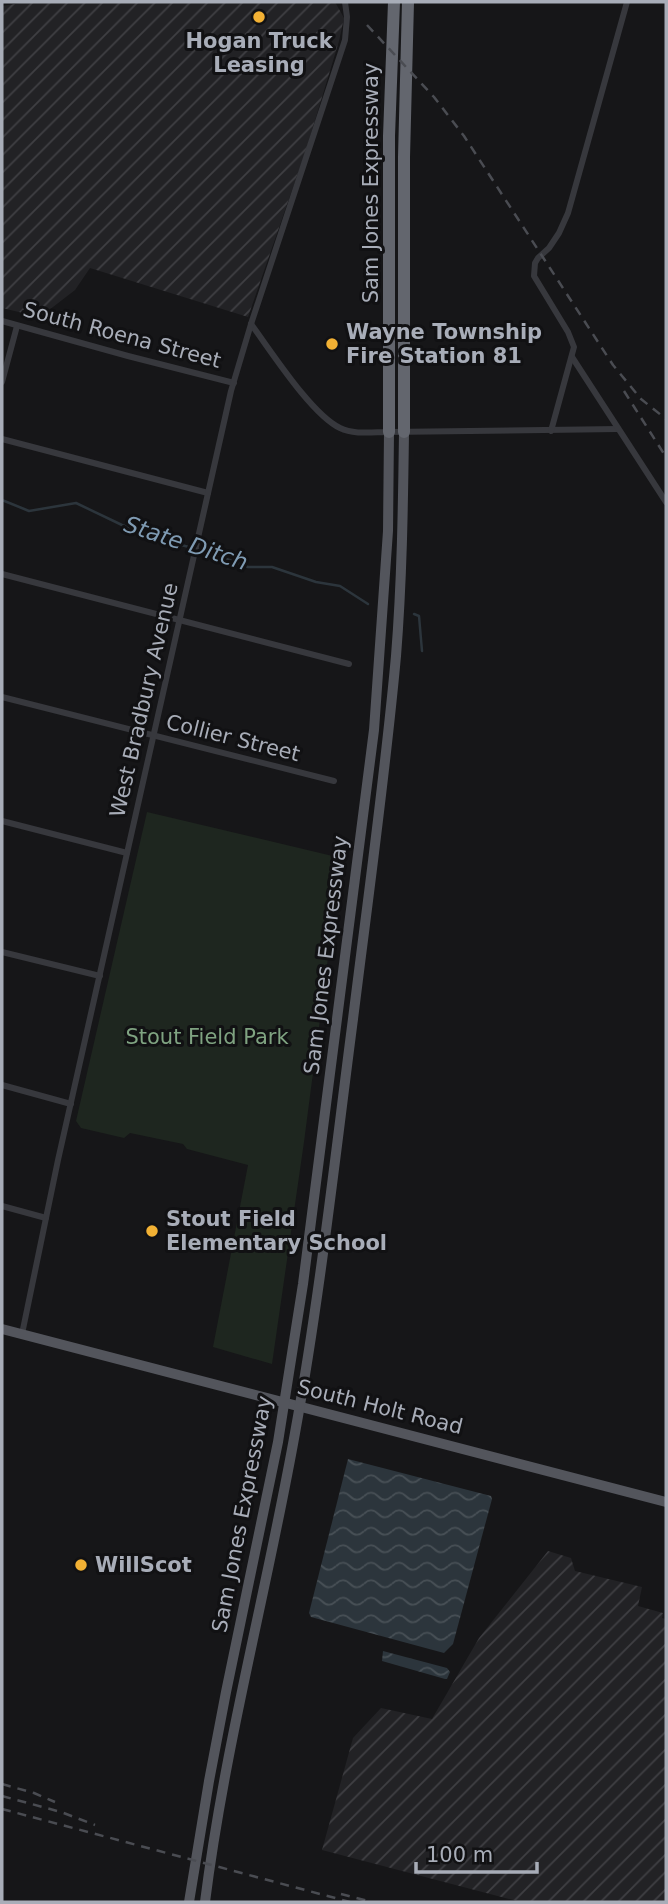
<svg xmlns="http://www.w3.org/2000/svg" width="668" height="1904" font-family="'DejaVu Sans',sans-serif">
  <defs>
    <pattern id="industrial-furrows" width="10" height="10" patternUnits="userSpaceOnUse" patternTransform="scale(1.75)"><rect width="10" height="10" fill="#222225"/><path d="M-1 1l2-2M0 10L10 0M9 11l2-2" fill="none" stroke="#3f3f43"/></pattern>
    <pattern id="water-waves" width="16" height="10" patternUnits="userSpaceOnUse" patternTransform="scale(1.75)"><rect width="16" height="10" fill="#2c353c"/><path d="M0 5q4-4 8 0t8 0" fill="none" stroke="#485056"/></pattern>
  </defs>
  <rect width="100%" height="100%" fill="#161618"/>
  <g fill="url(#industrial-furrows)">
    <polygon points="27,2 335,2 344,18 339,41 306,150 248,317 90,268 75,290 40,317 2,308 2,6"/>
    <polygon points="548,1551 571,1558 575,1571 642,1587 638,1606 663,1613 662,1618 666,1619 666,1902 521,1902 322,1850 353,1738 381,1708 432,1719 479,1638"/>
  </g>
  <polygon fill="#1e261f" points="147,812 341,858 304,1142 272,1364 213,1347 248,1165 187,1149 183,1144 130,1133 124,1138 81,1128 76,1121"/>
  <g fill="url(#water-waves)">
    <polygon points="348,1459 491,1496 492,1499 453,1644 444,1653 311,1617 309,1613"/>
    <polygon points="383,1651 447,1668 450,1672 447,1679 445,1679 382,1661"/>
  </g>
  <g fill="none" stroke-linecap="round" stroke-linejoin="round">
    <g stroke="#2c353c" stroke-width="2.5">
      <polyline points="2,500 29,511 76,503 122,525 162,540 208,552 248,567 272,567 316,582 340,586 368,604"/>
      <polyline points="414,614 419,616 422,651"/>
    </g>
    <g stroke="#37383d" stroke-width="6">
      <polyline points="2,321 128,356 234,383"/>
      <path d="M251 324C271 351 311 414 340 428 354 435 373 432 389 432L618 429"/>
      <polyline points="572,357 666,502"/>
      <polyline points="2,382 17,326"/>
      <polyline points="551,431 574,347 568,332 534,276 535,263 538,258 549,248 559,233 568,213 627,2"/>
      <polyline points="2,439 208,493"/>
      <polyline points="2,574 349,664"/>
      <polyline points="2,697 334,781"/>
      <polyline points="2,821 127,853"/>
      <polyline points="2,952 100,976"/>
      <polyline points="2,1085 71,1104"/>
      <polyline points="2,1206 46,1218"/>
      <polyline points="22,1334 58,1160 231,391 251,324 345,40 347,17 345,2"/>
    </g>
    <g stroke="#53555c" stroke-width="10">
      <polyline points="2,1329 666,1502"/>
      <polyline points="189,1902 209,1781 226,1692 278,1442 303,1284 374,730 388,531 389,432"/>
      <path d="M205 1902C225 1744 267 1590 295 1433 320 1296 335 1157 353 1019 368 898 385 777 396 656 402 581 403 506 404 432"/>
    </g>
    <g stroke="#63666e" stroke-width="12">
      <polyline points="389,432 389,136 394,2"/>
      <polyline points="404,432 404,157 408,2"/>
    </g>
    <g stroke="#4a4c52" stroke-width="2.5" stroke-dasharray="9 7" stroke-linecap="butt">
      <polyline points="367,25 434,97 464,136 613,365 641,399 666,419"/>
      <polyline points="624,391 666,457"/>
      <polyline points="2,1784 34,1793 55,1802"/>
      <polyline points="2,1796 61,1812 95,1825"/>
      <polyline points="2,1809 350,1902"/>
      <polyline points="341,1894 372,1902"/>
    </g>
  </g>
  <g fill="#f2b134" stroke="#111113" stroke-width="2.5">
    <circle cx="259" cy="17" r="7"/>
    <circle cx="332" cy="344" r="7"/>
    <circle cx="152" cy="1231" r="7"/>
    <circle cx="81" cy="1565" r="7"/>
  </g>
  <g text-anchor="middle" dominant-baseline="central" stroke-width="6" stroke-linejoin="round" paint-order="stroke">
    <g font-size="21" font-weight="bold" fill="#a8adb8" stroke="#111113" text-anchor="start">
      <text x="259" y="41" text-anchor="middle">Hogan Truck<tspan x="259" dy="24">Leasing</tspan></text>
      <text x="346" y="332">Wayne Township<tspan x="346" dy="24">Fire Station 81</tspan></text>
      <text x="166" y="1219">Stout Field<tspan x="166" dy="24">Elementary School</tspan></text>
      <text x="95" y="1565">WillScot</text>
    </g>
    <g font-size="21" fill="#a8adb8" stroke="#111113">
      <text transform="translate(371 183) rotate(-90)">Sam Jones Expressway</text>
      <text transform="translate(122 335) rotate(15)">South Roena Street</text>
      <text transform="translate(144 700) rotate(-77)">West Bradbury Avenue</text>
      <text transform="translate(233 738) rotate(14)">Collier Street</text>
      <text transform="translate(326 955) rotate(-83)">Sam Jones Expressway</text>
      <text transform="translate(380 1407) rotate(14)">South Holt Road</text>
      <text transform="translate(242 1514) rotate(-79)">Sam Jones Expressway</text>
    </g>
    <g font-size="21" fill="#7fa381" stroke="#111113">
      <text x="207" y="1037">Stout Field Park</text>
    </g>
    <g font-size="23" font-style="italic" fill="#7f9bb3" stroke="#111113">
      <text transform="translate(186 543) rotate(18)">State Ditch</text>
    </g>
  </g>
  <rect width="668" height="1904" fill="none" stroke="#a8adb8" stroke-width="7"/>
  <path d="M416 1862v10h121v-10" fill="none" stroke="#a8adb8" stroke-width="3.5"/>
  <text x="426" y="1862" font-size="21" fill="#a8adb8" stroke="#111113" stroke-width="5" paint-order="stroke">100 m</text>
</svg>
